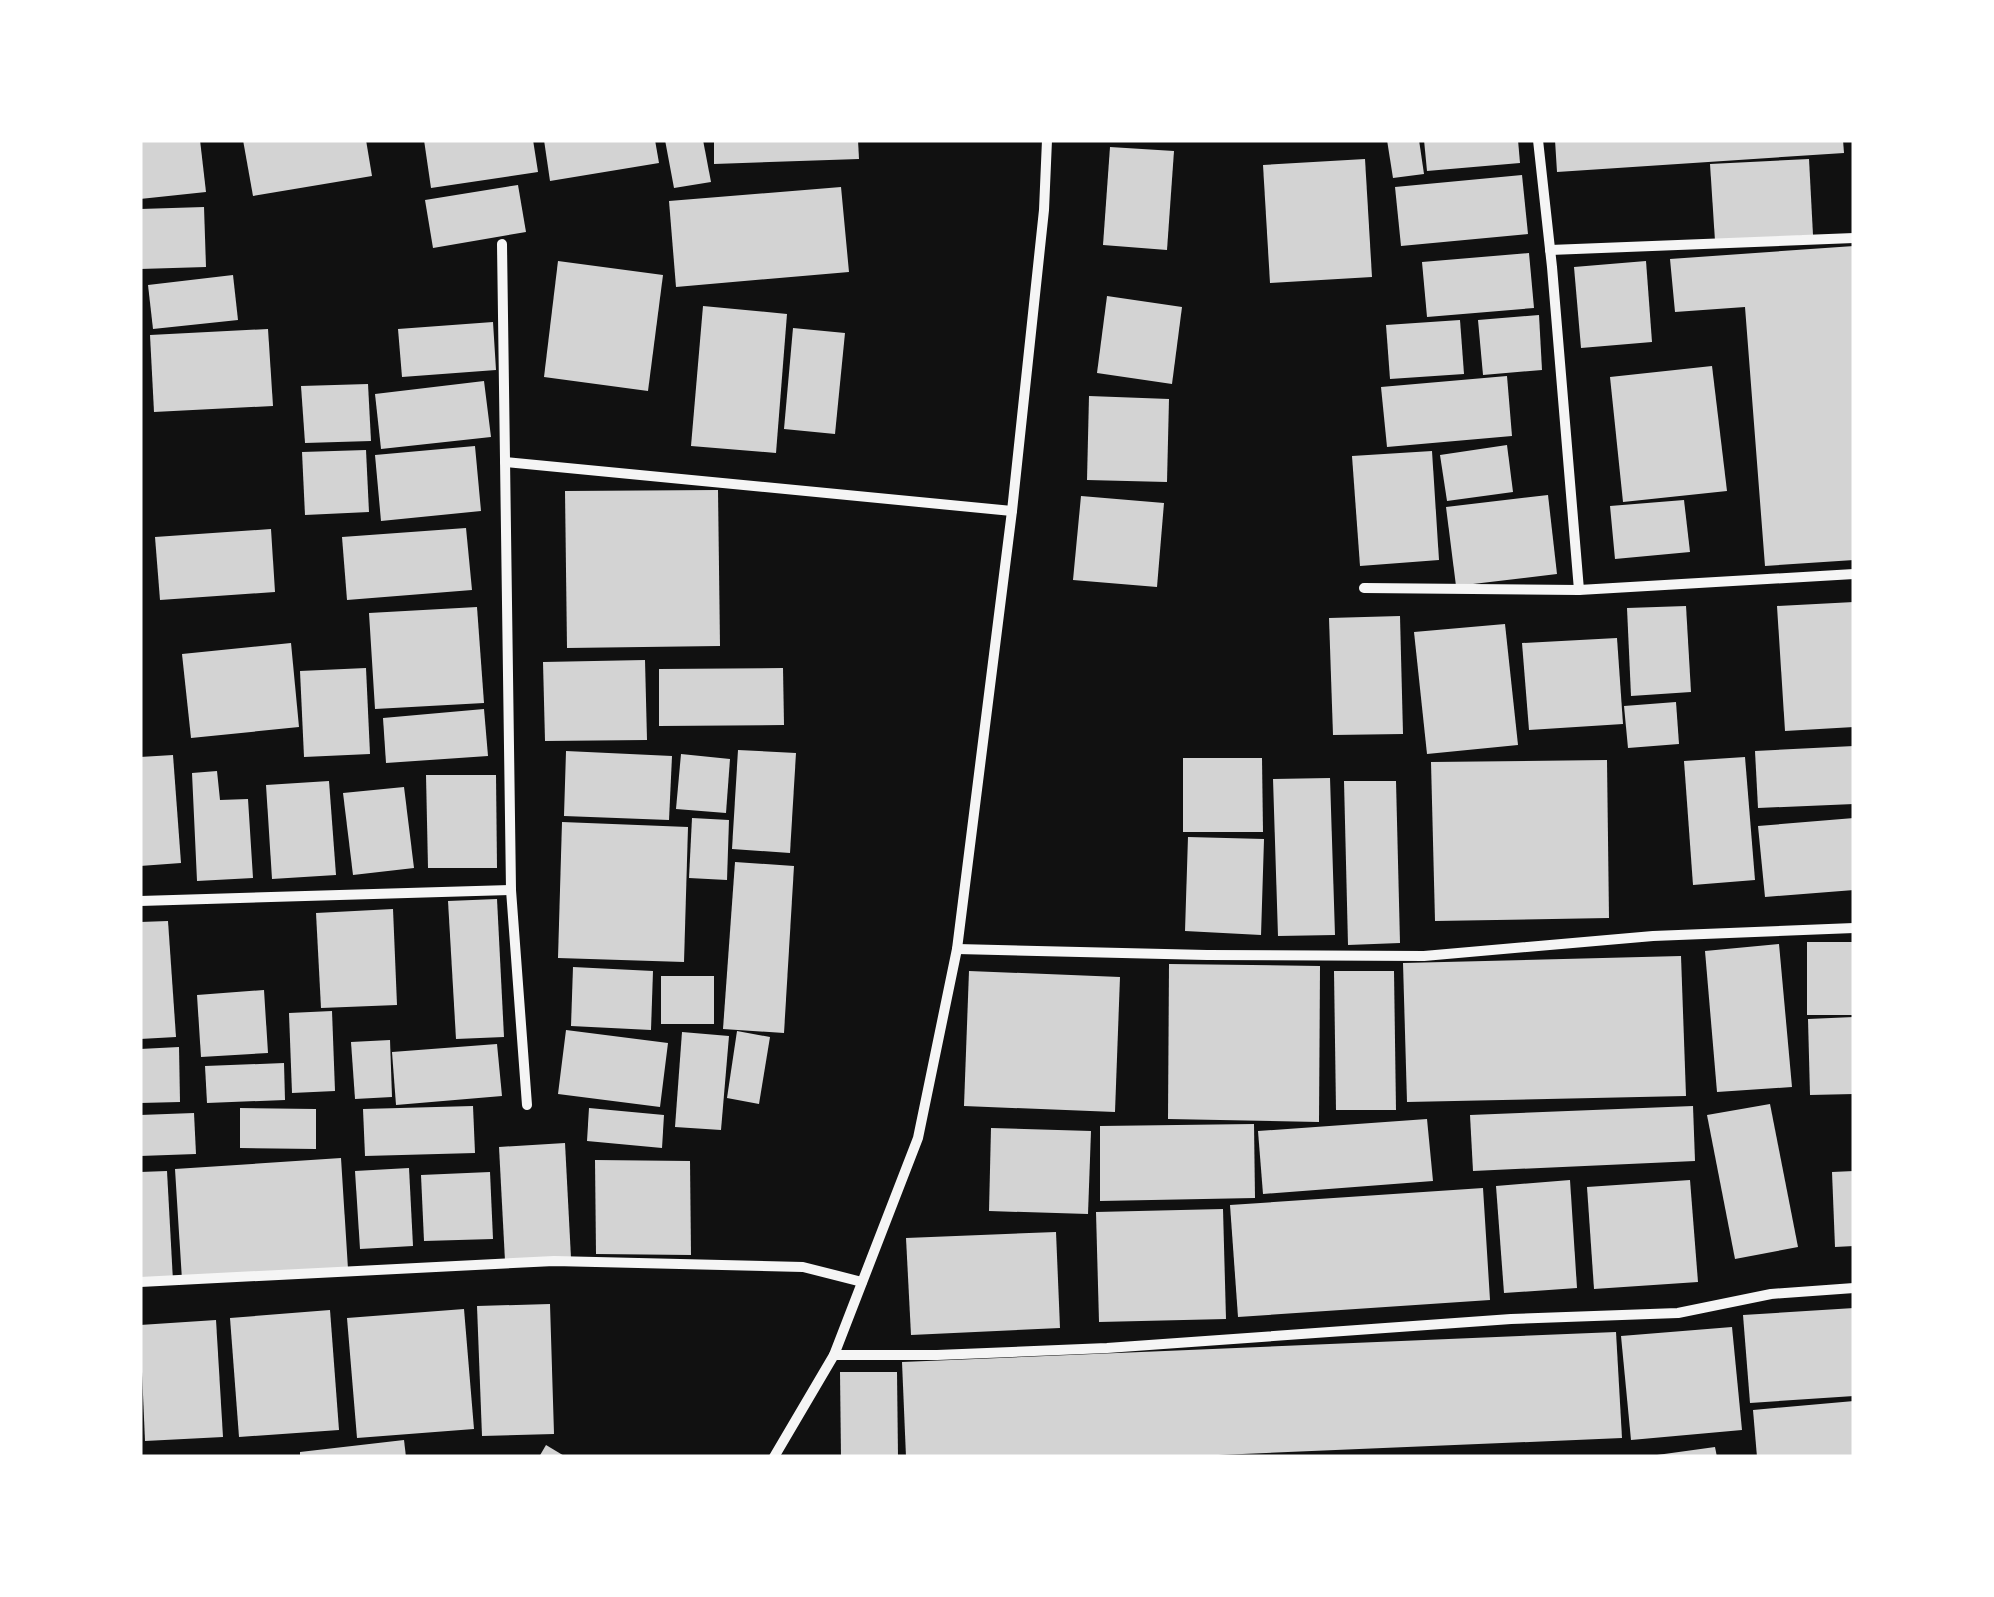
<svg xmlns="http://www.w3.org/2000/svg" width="1994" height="1597" font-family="Mulish,sans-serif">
  <rect width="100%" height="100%" fill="#111"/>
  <g fill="#d3d3d3">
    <polygon points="140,140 200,140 206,192 140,199"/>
    <polygon points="243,140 366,140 372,176 253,196"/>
    <polygon points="424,140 533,140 538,172 431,188"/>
    <polygon points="544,140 655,140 659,163 550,181"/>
    <polygon points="665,140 703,140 711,182 674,188"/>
    <polygon points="714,140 858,140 859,159 714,164"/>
    <polygon points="1387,140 1419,140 1424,174 1393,178"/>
    <polygon points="1424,140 1518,140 1520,163 1427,171"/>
    <polygon points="1555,140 1843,140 1844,153 1557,172"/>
    <polygon points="1110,147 1174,151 1167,250 1103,245"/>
    <polygon points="1365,159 1372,277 1270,283 1263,165"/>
    <polygon points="1809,159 1813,235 1715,241 1710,164"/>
    <polygon points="1522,175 1528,234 1401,246 1395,187"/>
    <polygon points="518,185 526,232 433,248 425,200"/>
    <polygon points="841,187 849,272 676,287 669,201"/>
    <polygon points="204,207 206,267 140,269 140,209"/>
    <polygon points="1854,246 1854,560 1765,566 1745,307 1675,312 1670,259"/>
    <polygon points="1529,253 1534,308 1427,317 1422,262"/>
    <polygon points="558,261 663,275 648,391 544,377"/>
    <polygon points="1646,261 1652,342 1581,348 1574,267"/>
    <polygon points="233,275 238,320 153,329 148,285"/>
    <polygon points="1107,296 1182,307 1172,384 1097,373"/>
    <polygon points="703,306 787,314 776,453 691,446"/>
    <polygon points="1539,315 1542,370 1483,375 1478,320"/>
    <polygon points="1460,320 1464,374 1390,379 1386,325"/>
    <polygon points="493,322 496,370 402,377 398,329"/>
    <polygon points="793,328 845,333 835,434 784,429"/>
    <polygon points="268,329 273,406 154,412 150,335"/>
    <polygon points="1712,366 1727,491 1623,502 1610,377"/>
    <polygon points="1507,376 1512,436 1387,447 1381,387"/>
    <polygon points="484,381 491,437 381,449 375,394"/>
    <polygon points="368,384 371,441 305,443 301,386"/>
    <polygon points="1089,396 1169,399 1167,482 1087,480"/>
    <polygon points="1507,445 1513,492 1447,501 1440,455"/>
    <polygon points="475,446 481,511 381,521 375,455"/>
    <polygon points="366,450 369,512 305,515 302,452"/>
    <polygon points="1432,451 1439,560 1360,566 1352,456"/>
    <polygon points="718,490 720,646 567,648 565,491"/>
    <polygon points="1548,495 1557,574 1456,586 1446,507"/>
    <polygon points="1081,496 1164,503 1157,587 1073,580"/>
    <polygon points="1684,500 1690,552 1615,559 1610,506"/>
    <polygon points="466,528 472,590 347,600 342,537"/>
    <polygon points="271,529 275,592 160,600 155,537"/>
    <polygon points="1854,602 1854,727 1785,731 1777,606"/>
    <polygon points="1686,606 1691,692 1631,696 1627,608"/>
    <polygon points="477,607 484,703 375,709 369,613"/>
    <polygon points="1400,616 1403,734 1333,735 1329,618"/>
    <polygon points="1505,624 1518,745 1427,754 1414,632"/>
    <polygon points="1617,638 1623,724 1529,730 1522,643"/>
    <polygon points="291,643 299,727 191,738 182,654"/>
    <polygon points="645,660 647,740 545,741 543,662"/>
    <polygon points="366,668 370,754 304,757 300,671"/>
    <polygon points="783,668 784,725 659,726 659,669"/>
    <polygon points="1676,702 1679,744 1628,748 1624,706"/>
    <polygon points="484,709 488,756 386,763 383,718"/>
    <polygon points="1854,746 1854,804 1758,808 1755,751"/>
    <polygon points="738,750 796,753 790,853 732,849"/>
    <polygon points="566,751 672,756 669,820 564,816"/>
    <polygon points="681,754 730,759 726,813 676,809"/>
    <polygon points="173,755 181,863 140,866 140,757"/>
    <polygon points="1745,757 1755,880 1693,885 1684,761"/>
    <polygon points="1183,758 1262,758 1263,832 1183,832"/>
    <polygon points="1607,760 1609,918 1435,921 1431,762"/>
    <polygon points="217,771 220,800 248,799 253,878 197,881 192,773"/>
    <polygon points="426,775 496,775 497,868 428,868"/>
    <polygon points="1330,778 1335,935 1278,936 1273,779"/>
    <polygon points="329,781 336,875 272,879 266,785"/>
    <polygon points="1344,781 1396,781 1400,943 1348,945"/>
    <polygon points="404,787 414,868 353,875 343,793"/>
    <polygon points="692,818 729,820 727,880 689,878"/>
    <polygon points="1854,818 1854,890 1765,897 1758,826"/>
    <polygon points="562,822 688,827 684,962 558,958"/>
    <polygon points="1188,837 1264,839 1261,935 1185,931"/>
    <polygon points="735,862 794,866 784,1033 723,1029"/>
    <polygon points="497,899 504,1037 456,1039 448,901"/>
    <polygon points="393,909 397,1005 321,1008 316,913"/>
    <polygon points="168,921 176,1037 140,1039 140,922"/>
    <rect x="1807" y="942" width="47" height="73"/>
    <polygon points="1779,944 1792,1087 1717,1092 1705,951"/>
    <polygon points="1681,956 1686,1096 1407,1102 1403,963"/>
    <polygon points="1169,964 1320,966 1319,1122 1168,1119"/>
    <polygon points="573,967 653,971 651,1030 571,1026"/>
    <polygon points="969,971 1120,977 1115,1112 964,1106"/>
    <polygon points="1334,971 1394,971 1396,1110 1336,1110"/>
    <rect x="661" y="976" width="53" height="48"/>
    <polygon points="264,990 268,1053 201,1057 197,995"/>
    <polygon points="332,1011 335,1091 292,1093 289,1013"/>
    <polygon points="1854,1017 1854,1094 1810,1095 1808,1019"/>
    <polygon points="566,1030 668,1043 660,1107 558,1094"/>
    <polygon points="737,1031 770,1037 759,1104 727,1098"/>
    <polygon points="682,1032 729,1036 721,1130 675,1127"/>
    <polygon points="390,1040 392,1097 355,1099 351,1042"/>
    <polygon points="497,1044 502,1096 396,1105 392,1052"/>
    <polygon points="179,1047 180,1102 140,1103 140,1049"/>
    <polygon points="284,1063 285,1100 207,1103 205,1066"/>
    <polygon points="1770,1104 1798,1247 1735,1259 1707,1115"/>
    <polygon points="473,1106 475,1153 365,1156 363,1109"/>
    <polygon points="1693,1106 1695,1161 1473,1171 1470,1115"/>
    <polygon points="240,1108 316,1109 316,1149 240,1148"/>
    <polygon points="589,1108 664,1115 662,1148 587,1141"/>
    <polygon points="194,1113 196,1154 140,1156 140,1115"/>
    <polygon points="1427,1119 1433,1181 1263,1194 1258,1131"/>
    <polygon points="1254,1124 1255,1198 1100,1201 1100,1126"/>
    <polygon points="991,1128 1091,1131 1088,1214 989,1211"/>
    <polygon points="565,1143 571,1258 505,1261 499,1147"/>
    <polygon points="341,1158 348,1269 182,1280 175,1169"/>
    <polygon points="595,1160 690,1161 691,1255 596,1254"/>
    <polygon points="409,1168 413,1246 360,1249 355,1171"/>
    <polygon points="167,1171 173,1281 140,1282 140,1172"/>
    <polygon points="1854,1171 1854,1246 1835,1247 1832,1172"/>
    <polygon points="490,1172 493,1239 424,1241 421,1175"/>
    <polygon points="1570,1180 1577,1288 1504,1293 1496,1186"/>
    <polygon points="1690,1180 1698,1282 1594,1289 1587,1187"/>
    <polygon points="1483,1188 1490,1300 1238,1317 1230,1205"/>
    <polygon points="1223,1209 1226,1319 1099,1322 1096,1212"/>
    <polygon points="1056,1232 1060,1328 911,1335 906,1238"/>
    <polygon points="550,1304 554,1434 482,1436 477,1306"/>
    <polygon points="1854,1308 1854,1396 1750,1403 1743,1315"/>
    <polygon points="464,1309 474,1429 357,1438 347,1318"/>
    <polygon points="330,1310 339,1430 239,1437 230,1318"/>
    <polygon points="216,1320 223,1437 145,1441 140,1325"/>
    <polygon points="1732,1327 1742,1430 1631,1440 1621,1336"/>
    <polygon points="1616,1332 1622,1438 1171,1457 906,1457 902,1362"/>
    <polygon points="840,1372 897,1372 898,1457 841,1457"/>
    <polygon points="1854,1401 1854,1457 1757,1457 1753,1410"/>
    <polygon points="404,1440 406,1457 300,1457 300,1452"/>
    <polygon points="546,1445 566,1457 539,1457"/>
    <polygon points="1715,1447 1717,1457 1657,1457 1657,1455"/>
  </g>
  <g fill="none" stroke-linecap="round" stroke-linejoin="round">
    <g stroke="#f5f5f5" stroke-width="10">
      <polyline points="1538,140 1552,267 1579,590 1854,574"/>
      <polyline points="502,244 511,890 527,1105"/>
      <polyline points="1550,250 1854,238"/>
      <polyline points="505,462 1012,511"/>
      <polyline points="1364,588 1579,590"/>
      <polyline points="140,901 511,890"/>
      <polyline points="957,949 1207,955 1424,956 1653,936 1854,928"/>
      <polyline points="140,1282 554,1261 803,1267 862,1282"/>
      <polyline points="834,1355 937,1355 1107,1348 1511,1319 1678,1313 1771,1294 1854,1288"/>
      <polyline points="774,1457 834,1355 918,1138 957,949 1012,511 1044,210 1047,140"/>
    </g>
  </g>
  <rect width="1994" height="1597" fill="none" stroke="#ffffff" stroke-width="285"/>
</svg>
